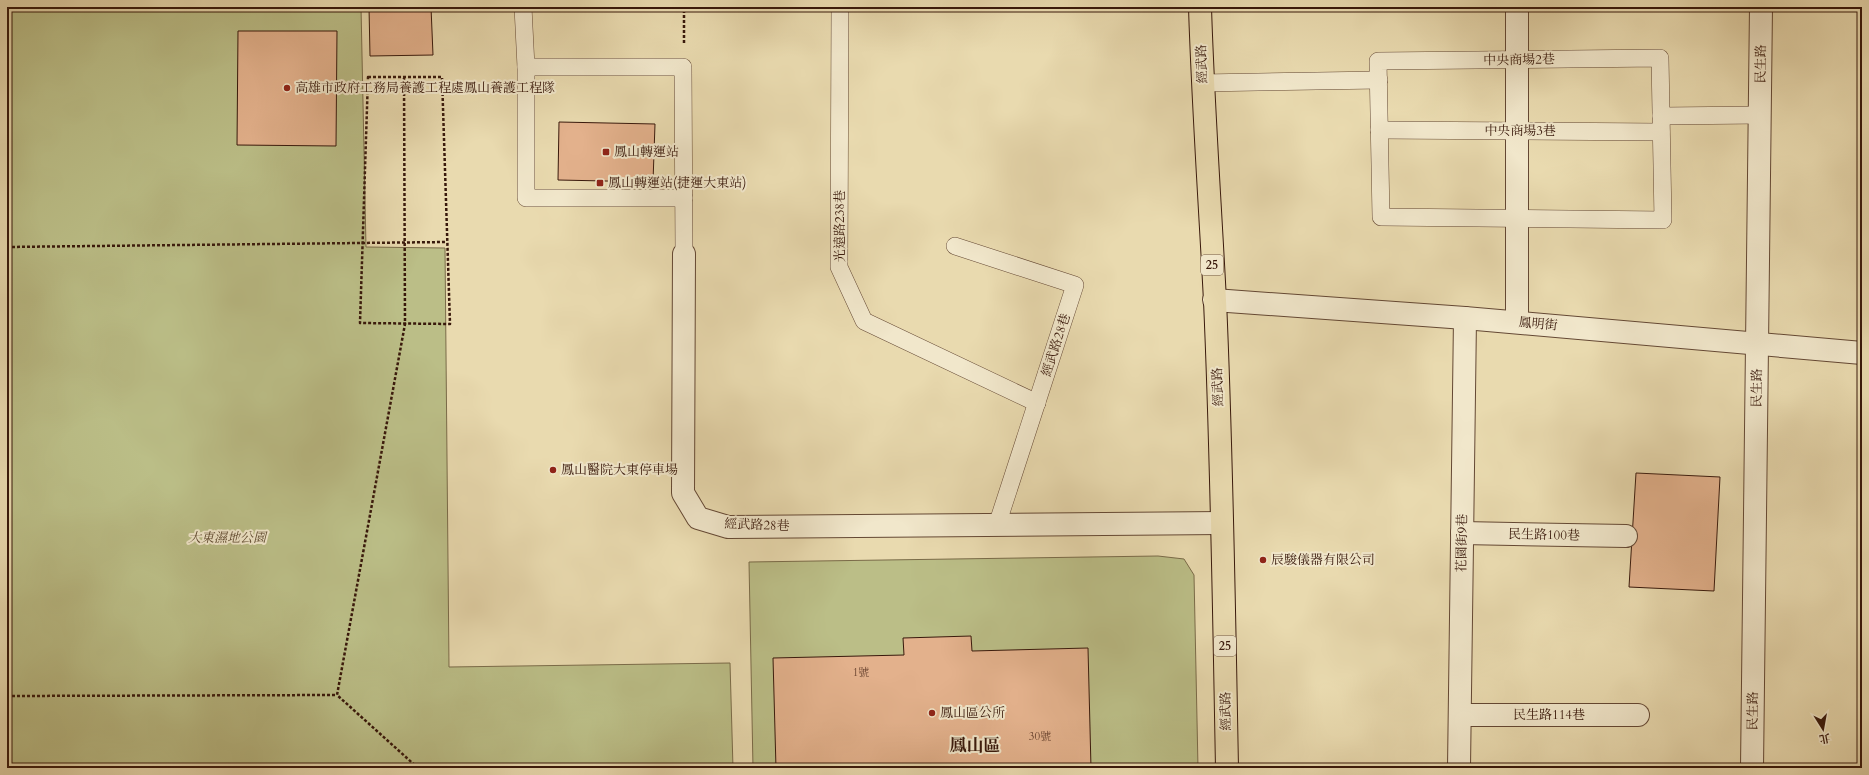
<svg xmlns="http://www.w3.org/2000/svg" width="1869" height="775" font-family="Cardo,'Noto Serif TC',serif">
  <rect width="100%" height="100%" fill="#e9daaf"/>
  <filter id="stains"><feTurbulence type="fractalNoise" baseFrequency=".005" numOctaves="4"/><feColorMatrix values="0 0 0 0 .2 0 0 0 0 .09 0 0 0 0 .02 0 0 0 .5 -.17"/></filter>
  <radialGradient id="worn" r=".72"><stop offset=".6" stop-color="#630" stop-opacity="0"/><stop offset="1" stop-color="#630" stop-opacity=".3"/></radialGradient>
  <g fill="#bbbe87" stroke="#7a6b49">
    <polygon points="7,7 361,7 366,247 445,248 449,667 730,663 733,768 7,768"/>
    <polygon points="1158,556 1184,559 1194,575 1198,768 753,768 749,562"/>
  </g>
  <g fill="#e3b18c" stroke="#38180b">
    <polygon points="369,7 431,7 433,55 370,56"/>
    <polygon points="238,31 337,31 336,146 237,145"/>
    <polygon points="559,122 655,124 653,182 558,180"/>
    <polygon points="1636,473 1720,477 1714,591 1629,587"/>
    <polygon points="971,636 972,651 1088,648 1091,768 776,768 773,658 904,655 903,638"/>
  </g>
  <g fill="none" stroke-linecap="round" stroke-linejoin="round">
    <g stroke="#644834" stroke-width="18">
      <g id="lane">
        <polyline points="523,7 526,67 526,198 684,198"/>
        <polyline points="840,7 839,267 864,321 1037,403"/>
        <polygon points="1660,58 1663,220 1381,217 1378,61"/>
        <polyline points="526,67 683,67 684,254"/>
        <polyline points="1202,83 1379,80"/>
        <polyline points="1661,116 1760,115"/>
        <polyline points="1379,130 1661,132"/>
        <polyline points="955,246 1075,285 997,525"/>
      </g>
    </g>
    <g stroke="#644834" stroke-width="24">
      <g id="street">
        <polyline points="1517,7 1517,322"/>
        <polyline points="684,254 683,493 698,518 728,527 1222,523"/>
        <polyline points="1214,300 1465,318 1862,353"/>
        <polyline points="1462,533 1626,536"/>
        <polyline points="1460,715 1638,715"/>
        <polyline points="1459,768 1465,318"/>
        <polyline points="1752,768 1761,7"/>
      </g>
    </g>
    <g stroke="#38180b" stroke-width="24">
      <path id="primary" d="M1200 7C1203 105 1210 203 1215 301 1222 457 1224 612 1227 768"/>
    </g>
    <g stroke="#38180b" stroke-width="2.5" stroke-dasharray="3 2" stroke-linecap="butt">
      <polyline points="684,43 684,7"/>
      <polygon points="368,77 442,77 450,324 360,323"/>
      <polyline points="404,78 405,324 337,695 418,768"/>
      <polyline points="7,247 446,242"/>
      <polyline points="7,696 337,695"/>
    </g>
    <use href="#lane" stroke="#f1e7cb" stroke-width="17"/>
    <use href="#street" stroke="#f1e7cb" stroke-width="22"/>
    <use href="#primary" stroke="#e9daaf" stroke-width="22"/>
  </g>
  <g fill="#8f2418" stroke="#f1e7cb" stroke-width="1.5">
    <circle cx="287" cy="88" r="4"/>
    <rect x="602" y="148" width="8" height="8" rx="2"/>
    <rect x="596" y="179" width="8" height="8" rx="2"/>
    <circle cx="553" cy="470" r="4"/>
    <circle cx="1263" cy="560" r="4"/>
    <circle cx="932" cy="713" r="4"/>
  </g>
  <g text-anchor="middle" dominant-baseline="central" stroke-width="4" stroke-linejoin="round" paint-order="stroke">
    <g font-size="11" fill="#633e2b">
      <text x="861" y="672">1號</text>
      <text x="1040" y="736">30號</text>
    </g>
    <g fill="#f1e7cb" stroke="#705645" stroke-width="1">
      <rect x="1201" y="255" width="22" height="20" rx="3"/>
      <rect x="1214" y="636" width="22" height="20" rx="3"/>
    </g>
    <g font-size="12" font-weight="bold" fill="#38180b">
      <text x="1212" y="265">25</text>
      <text x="1225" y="646">25</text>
    </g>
    <g font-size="13" fill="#38180b" stroke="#f1e7cb">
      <text transform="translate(1519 60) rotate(-1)">中央商場2巷</text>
      <text transform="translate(1202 64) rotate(-92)">經武路</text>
      <text transform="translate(1761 64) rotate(-89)">民生路</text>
      <text x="1520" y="131">中央商場3巷</text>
      <text transform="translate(840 226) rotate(-90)">光遠路238巷</text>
      <text transform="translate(1538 324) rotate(5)">鳳明街</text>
      <text transform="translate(1056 345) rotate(-72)">經武路28巷</text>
      <text transform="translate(1218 387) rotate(-92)">經武路</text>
      <text transform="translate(1757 388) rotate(-89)">民生路</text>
      <text transform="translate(757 525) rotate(2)">經武路28巷</text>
      <text transform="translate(1544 535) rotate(1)">民生路100巷</text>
      <text transform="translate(1462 543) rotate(-89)">花園街9巷</text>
      <text transform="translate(1226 711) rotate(-91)">經武路</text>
      <text transform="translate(1753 711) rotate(-89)">民生路</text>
      <text x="1549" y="715">民生路114巷</text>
    </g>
    <g font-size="13" fill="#38180b" stroke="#f1e7cb" text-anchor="start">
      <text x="295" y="88">高雄市政府工務局養護工程處鳳山養護工程隊</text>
      <text x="614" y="152">鳳山轉運站</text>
      <text x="608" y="183">鳳山轉運站(捷運大東站)</text>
      <text x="561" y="470">鳳山醫院大東停車場</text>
      <text x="1271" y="560">辰駿儀器有限公司</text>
      <text x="940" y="713">鳳山區公所</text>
    </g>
    <g font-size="13" font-style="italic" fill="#5f4a30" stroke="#f1e7cb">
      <text x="227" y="538">大東濕地公園</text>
    </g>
    <g font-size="17" font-weight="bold" fill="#38180b" stroke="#f1e7cb">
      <text x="975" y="745">鳳山區</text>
    </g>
  </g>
  <rect width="1869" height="775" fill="none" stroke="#e9daaf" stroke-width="24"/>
  <rect x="8" y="8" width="1853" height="759" fill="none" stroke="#38180b" stroke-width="2"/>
  <rect x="12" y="12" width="1845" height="751" fill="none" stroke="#38180b"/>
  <g transform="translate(1823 729) rotate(169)" stroke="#f1e7cb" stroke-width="3" paint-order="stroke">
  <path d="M0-3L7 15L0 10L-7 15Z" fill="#38180b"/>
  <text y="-6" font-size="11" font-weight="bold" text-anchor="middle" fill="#38180b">北</text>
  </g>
  <rect width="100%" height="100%" filter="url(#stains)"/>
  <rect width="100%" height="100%" fill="url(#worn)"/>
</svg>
